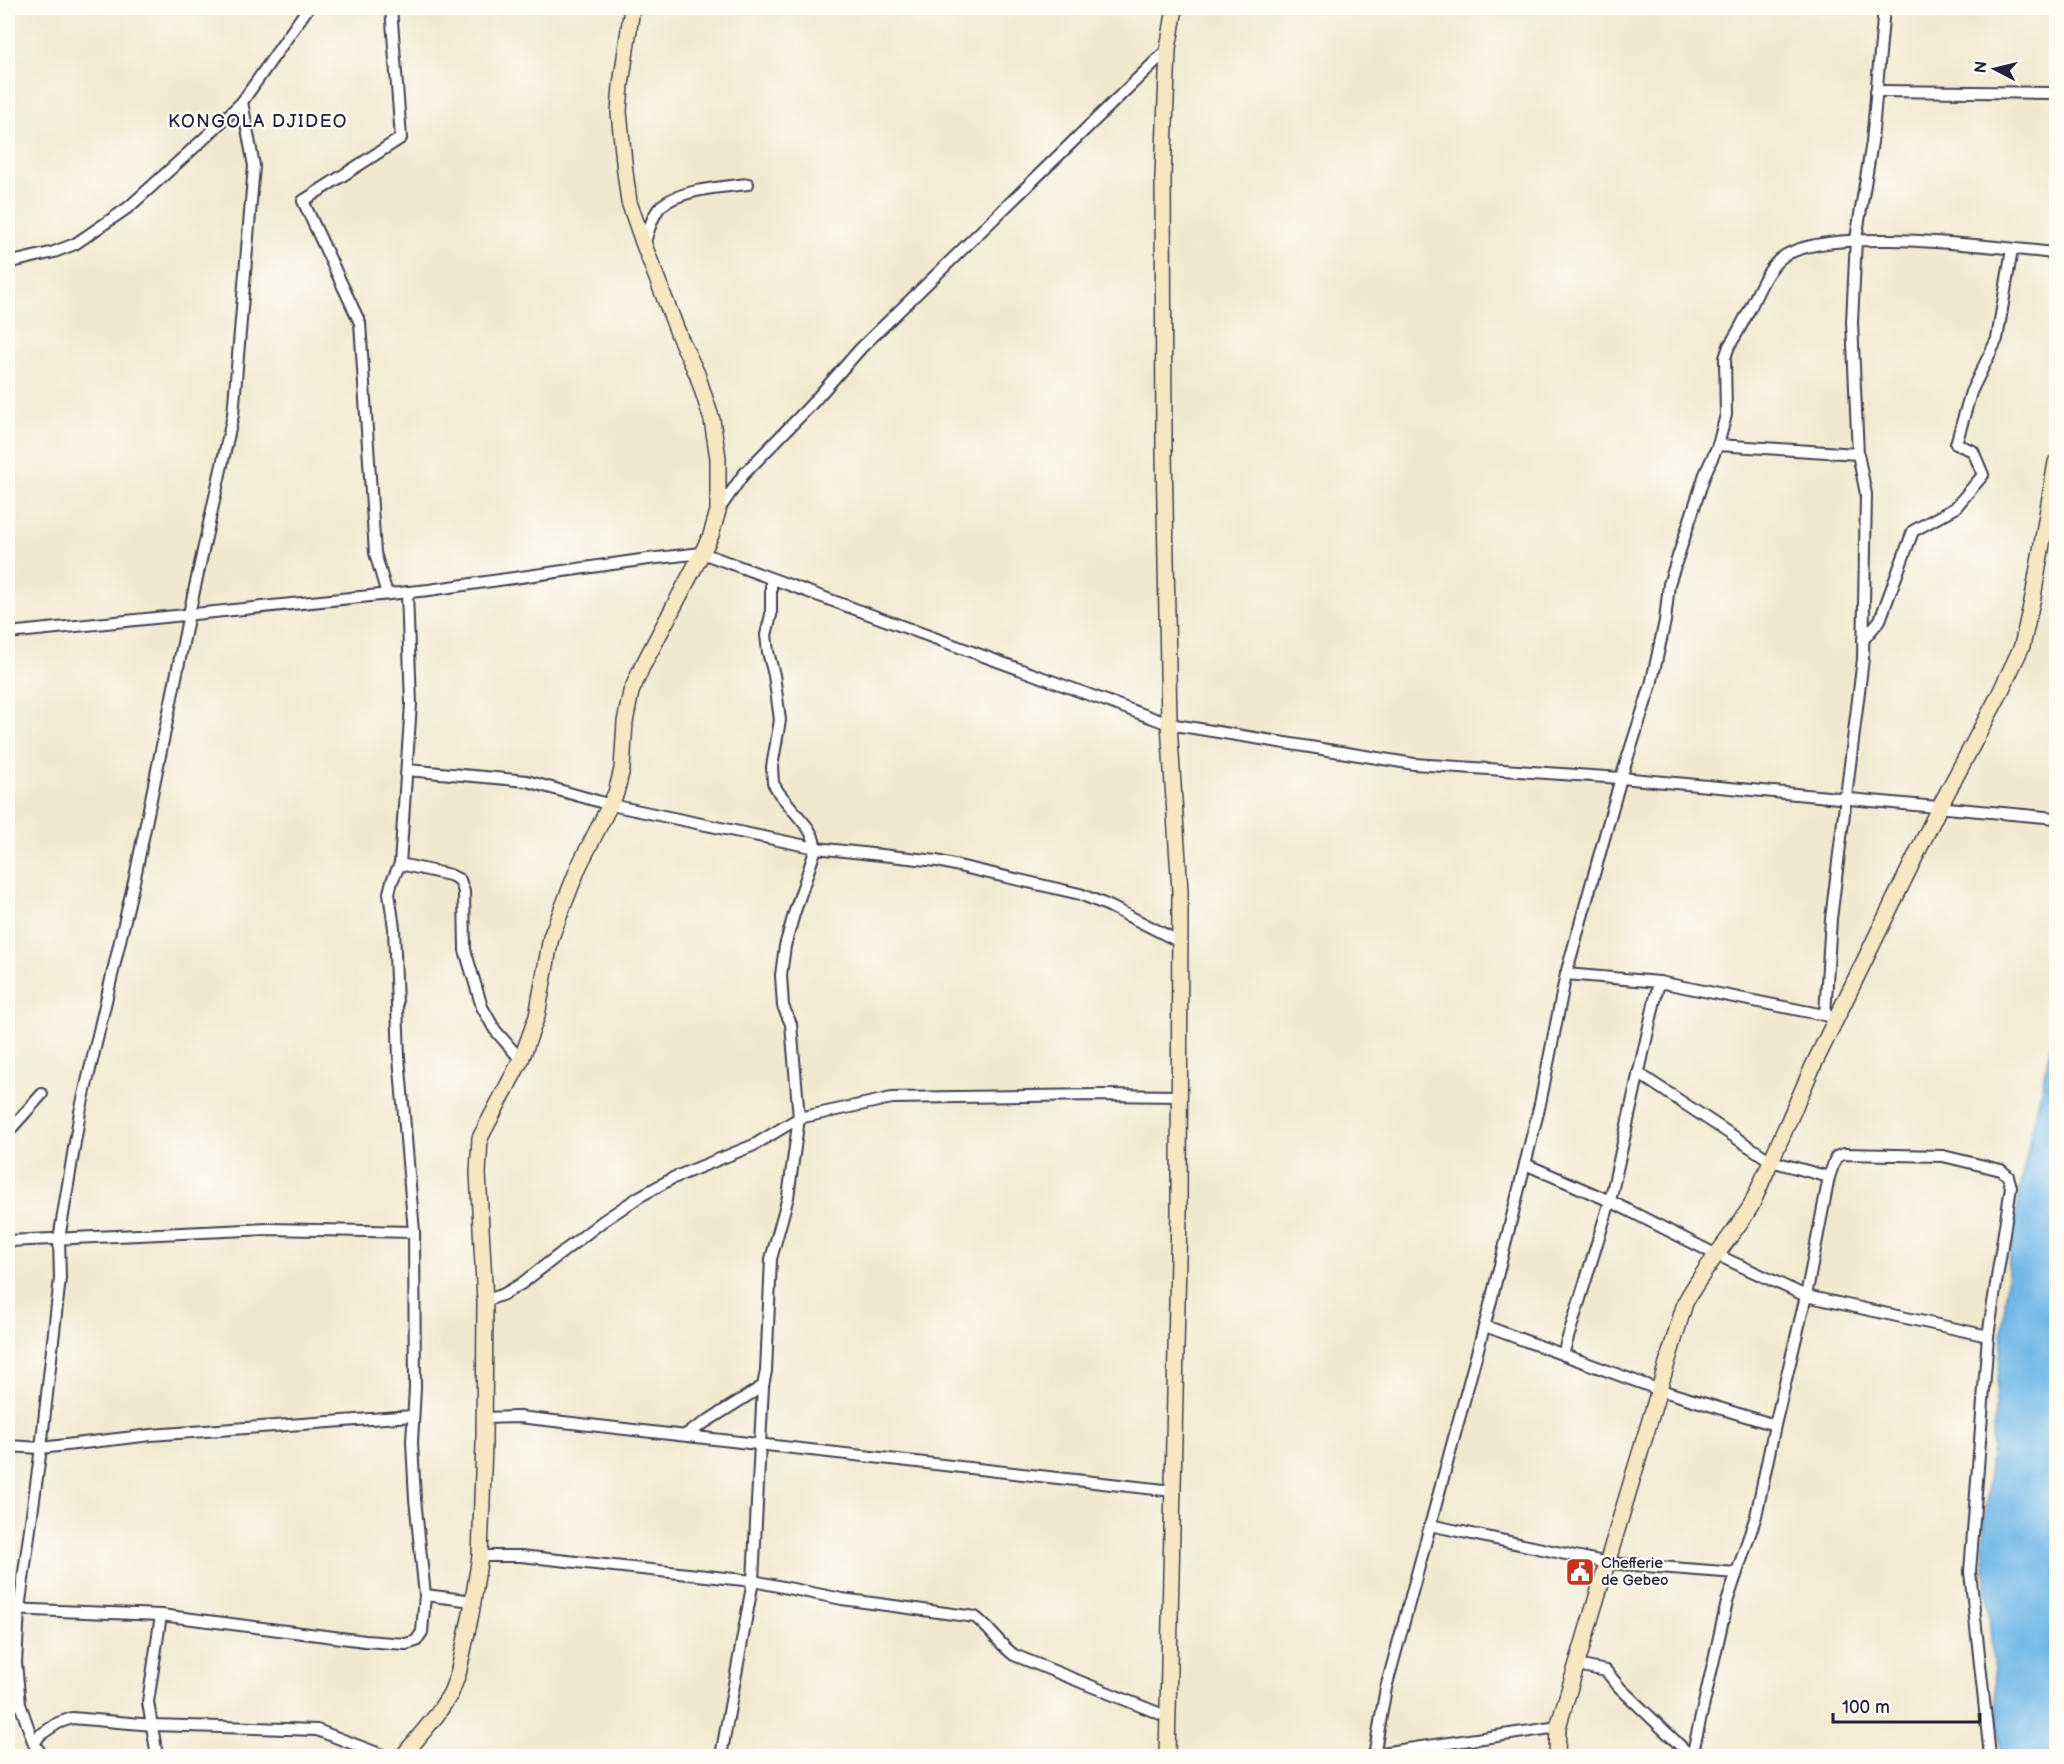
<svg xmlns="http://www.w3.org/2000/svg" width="2064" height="1764" font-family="'Balsamiq Sans',sans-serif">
  <rect width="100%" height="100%" fill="#fdfcf7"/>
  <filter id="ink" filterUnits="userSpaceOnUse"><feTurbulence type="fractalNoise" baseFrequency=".0167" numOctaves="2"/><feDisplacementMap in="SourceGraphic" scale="12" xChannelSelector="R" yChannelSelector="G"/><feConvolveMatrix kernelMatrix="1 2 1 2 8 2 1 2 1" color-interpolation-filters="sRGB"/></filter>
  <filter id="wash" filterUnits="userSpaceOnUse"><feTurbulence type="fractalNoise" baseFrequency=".008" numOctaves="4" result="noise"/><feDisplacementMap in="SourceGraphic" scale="24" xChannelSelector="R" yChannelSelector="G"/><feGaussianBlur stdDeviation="1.35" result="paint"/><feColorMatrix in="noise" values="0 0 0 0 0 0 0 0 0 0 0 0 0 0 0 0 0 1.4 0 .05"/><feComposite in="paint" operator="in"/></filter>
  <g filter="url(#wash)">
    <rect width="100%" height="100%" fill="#f1e9cf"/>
    <polygon fill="#6fb7e7" stroke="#486c91" stroke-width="1.5" points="2056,1023 2056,1756 2001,1756 1983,1543 2008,1270 2022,1177"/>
  </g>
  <g filter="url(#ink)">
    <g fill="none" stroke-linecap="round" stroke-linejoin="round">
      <g stroke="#414051" stroke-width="14">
        <g id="street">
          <polyline points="1876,91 2056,93"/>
          <path d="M644 245C648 233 652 215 661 206 682 189 722 187 748 184"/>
          <polyline points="8,263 54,252 75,244 129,207 208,135 242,102 308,8"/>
          <path d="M1718 445 1726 415 1725 358 1729 346C1735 337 1740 328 1745 318 1756 299 1763 274 1780 259 1823 223 1998 248 2056 253"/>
          <polyline points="1858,454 1852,322 1856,239 1872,142 1884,8"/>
          <polyline points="718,511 743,475 809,407 861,348 1168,49"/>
          <polyline points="407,592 411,704 400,864 392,881 389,893 394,928 399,1057 414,1232 415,1388 412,1442 415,1499 425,1595"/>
          <polyline points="387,594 375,553 360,323 303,201 401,138 391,8"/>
          <polyline points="8,633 429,590 648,559 702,553 1169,724 1414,764 1621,778 2056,818"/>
          <polyline points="1863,640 1880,620 1913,531 1955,508 1983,475 1973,451 1956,444 1971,392 1997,339 2012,249"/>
          <polyline points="407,770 527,781 611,805 816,848 937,861 1080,894 1109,906 1180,942"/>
          <polyline points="400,864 450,875 460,880 464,892 465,950 482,1007 495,1030 521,1060"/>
          <polyline points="1566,974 1659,982"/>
          <polyline points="1638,1073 1771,1161 1829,1177"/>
          <polyline points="8,1132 42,1094"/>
          <polyline points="1525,1164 1610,1201 1563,1354"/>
          <polyline points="8,1241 268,1229 414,1232"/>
          <polyline points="485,1301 504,1294 521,1284 603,1221 639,1197 673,1178 754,1145 799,1118 892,1098 1103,1095 1179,1096"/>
          <polyline points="1485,1326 1660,1390 1775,1425 1756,1516 1727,1602 1692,1756"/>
          <polyline points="1988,1336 1970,1572 1990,1756"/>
          <polyline points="483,1418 519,1417 1173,1491"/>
          <polyline points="1775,1425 1806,1296 1829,1177 1836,1157 1844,1154 1943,1156 2001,1170 2008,1176 2011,1187 1988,1336 1806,1296 1715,1254 1610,1201 1659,982 1829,1016"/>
          <polyline points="685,1435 763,1386 766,1371 771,1259 788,1197 799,1118 791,1024 783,1006 781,975 785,946 794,914 816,848 813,837 808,828 779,793 773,783 772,767 780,720 774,675 768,652 766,635 771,615 771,579"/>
          <polyline points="8,1446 41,1448 151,1435 412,1416"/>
          <polyline points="1430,1525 1608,1563 1736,1573"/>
          <path d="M480 1556H521L753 1581 842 1599 975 1617C990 1628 999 1644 1014 1655L1168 1717"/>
          <polyline points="8,1609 161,1615 365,1641 406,1644 416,1641 422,1632 425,1595 473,1601"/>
          <polyline points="1577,1665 1606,1671 1620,1688 1691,1756"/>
          <polyline points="34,1744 40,1735 58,1723 72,1718 153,1725 317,1730 385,1756"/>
          <polyline points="1374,1754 1558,1727"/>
          <polyline points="43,1756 34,1744 20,1704 16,1663 19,1609 41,1448 60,1278 59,1239 80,1112 135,877 189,614 233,415 254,166 242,102"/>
          <polyline points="157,1756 148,1702 161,1615"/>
          <polyline points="721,1756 753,1581 763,1386"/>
          <polyline points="1374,1756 1386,1688 1490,1305 1540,1104 1566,974 1621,778 1651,685 1665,621 1669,584 1705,474 1718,445 1858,454 1866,494 1863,659 1831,919 1825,1014"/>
        </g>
      </g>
      <g stroke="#414051" stroke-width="18">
        <g id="secondary">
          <polyline points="403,1756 436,1716 451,1693 458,1674 471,1614 480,1556 484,1444 485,1301 478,1173 480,1138 521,1060 537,1016 551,937 579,866 616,793 622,769 625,722 631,692 642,667 702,553 711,535 718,511 718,458 712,420 697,374 680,338 644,245 629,202 625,172 619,112 621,85 632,8"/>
          <polyline points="1167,1756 1179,1213 1180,891 1169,724 1164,451 1163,176 1168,49 1175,8"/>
          <path d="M1557 1756 1558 1727 1685 1303C1703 1268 1730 1240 1751 1206L1814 1064 1939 808 1998 697 2022 646 2033 597 2056 462"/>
        </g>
      </g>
      <use href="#street" stroke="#fff" stroke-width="10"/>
      <use href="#secondary" stroke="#f7e8c3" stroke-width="15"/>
    </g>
  </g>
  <defs>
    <g id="civic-square" transform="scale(1.5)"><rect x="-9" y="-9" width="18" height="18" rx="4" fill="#c8321e" stroke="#fdfcf7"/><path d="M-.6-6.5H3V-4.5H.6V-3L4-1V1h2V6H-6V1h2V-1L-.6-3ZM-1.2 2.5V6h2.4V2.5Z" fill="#fff"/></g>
  </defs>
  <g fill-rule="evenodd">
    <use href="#civic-square" x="1580" y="1572"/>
  </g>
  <g text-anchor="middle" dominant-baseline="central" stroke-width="4.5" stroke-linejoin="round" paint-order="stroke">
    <g font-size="15" fill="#22223b" stroke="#fdfcf7" text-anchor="start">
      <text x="1601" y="1563">Chefferie<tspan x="1601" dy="17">de Gebeo</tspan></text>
    </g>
    <g font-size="18" letter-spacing="1.5" fill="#22223b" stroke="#fdfcf7">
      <text x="258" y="121">KONGOLA DJIDEO</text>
    </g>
  </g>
  <rect width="2064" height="1764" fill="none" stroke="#fdfcf7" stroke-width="30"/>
  <g transform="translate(1995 69) rotate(277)" stroke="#fdfcf7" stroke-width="4.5" paint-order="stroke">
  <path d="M0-4.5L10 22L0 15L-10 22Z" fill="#22223b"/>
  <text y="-9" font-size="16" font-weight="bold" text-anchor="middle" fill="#22223b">N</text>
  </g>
  <path d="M1833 1713v9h147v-9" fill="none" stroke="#22223b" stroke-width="3"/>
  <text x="1842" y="1713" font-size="18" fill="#22223b" stroke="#fdfcf7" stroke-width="4.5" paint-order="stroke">100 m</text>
</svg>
